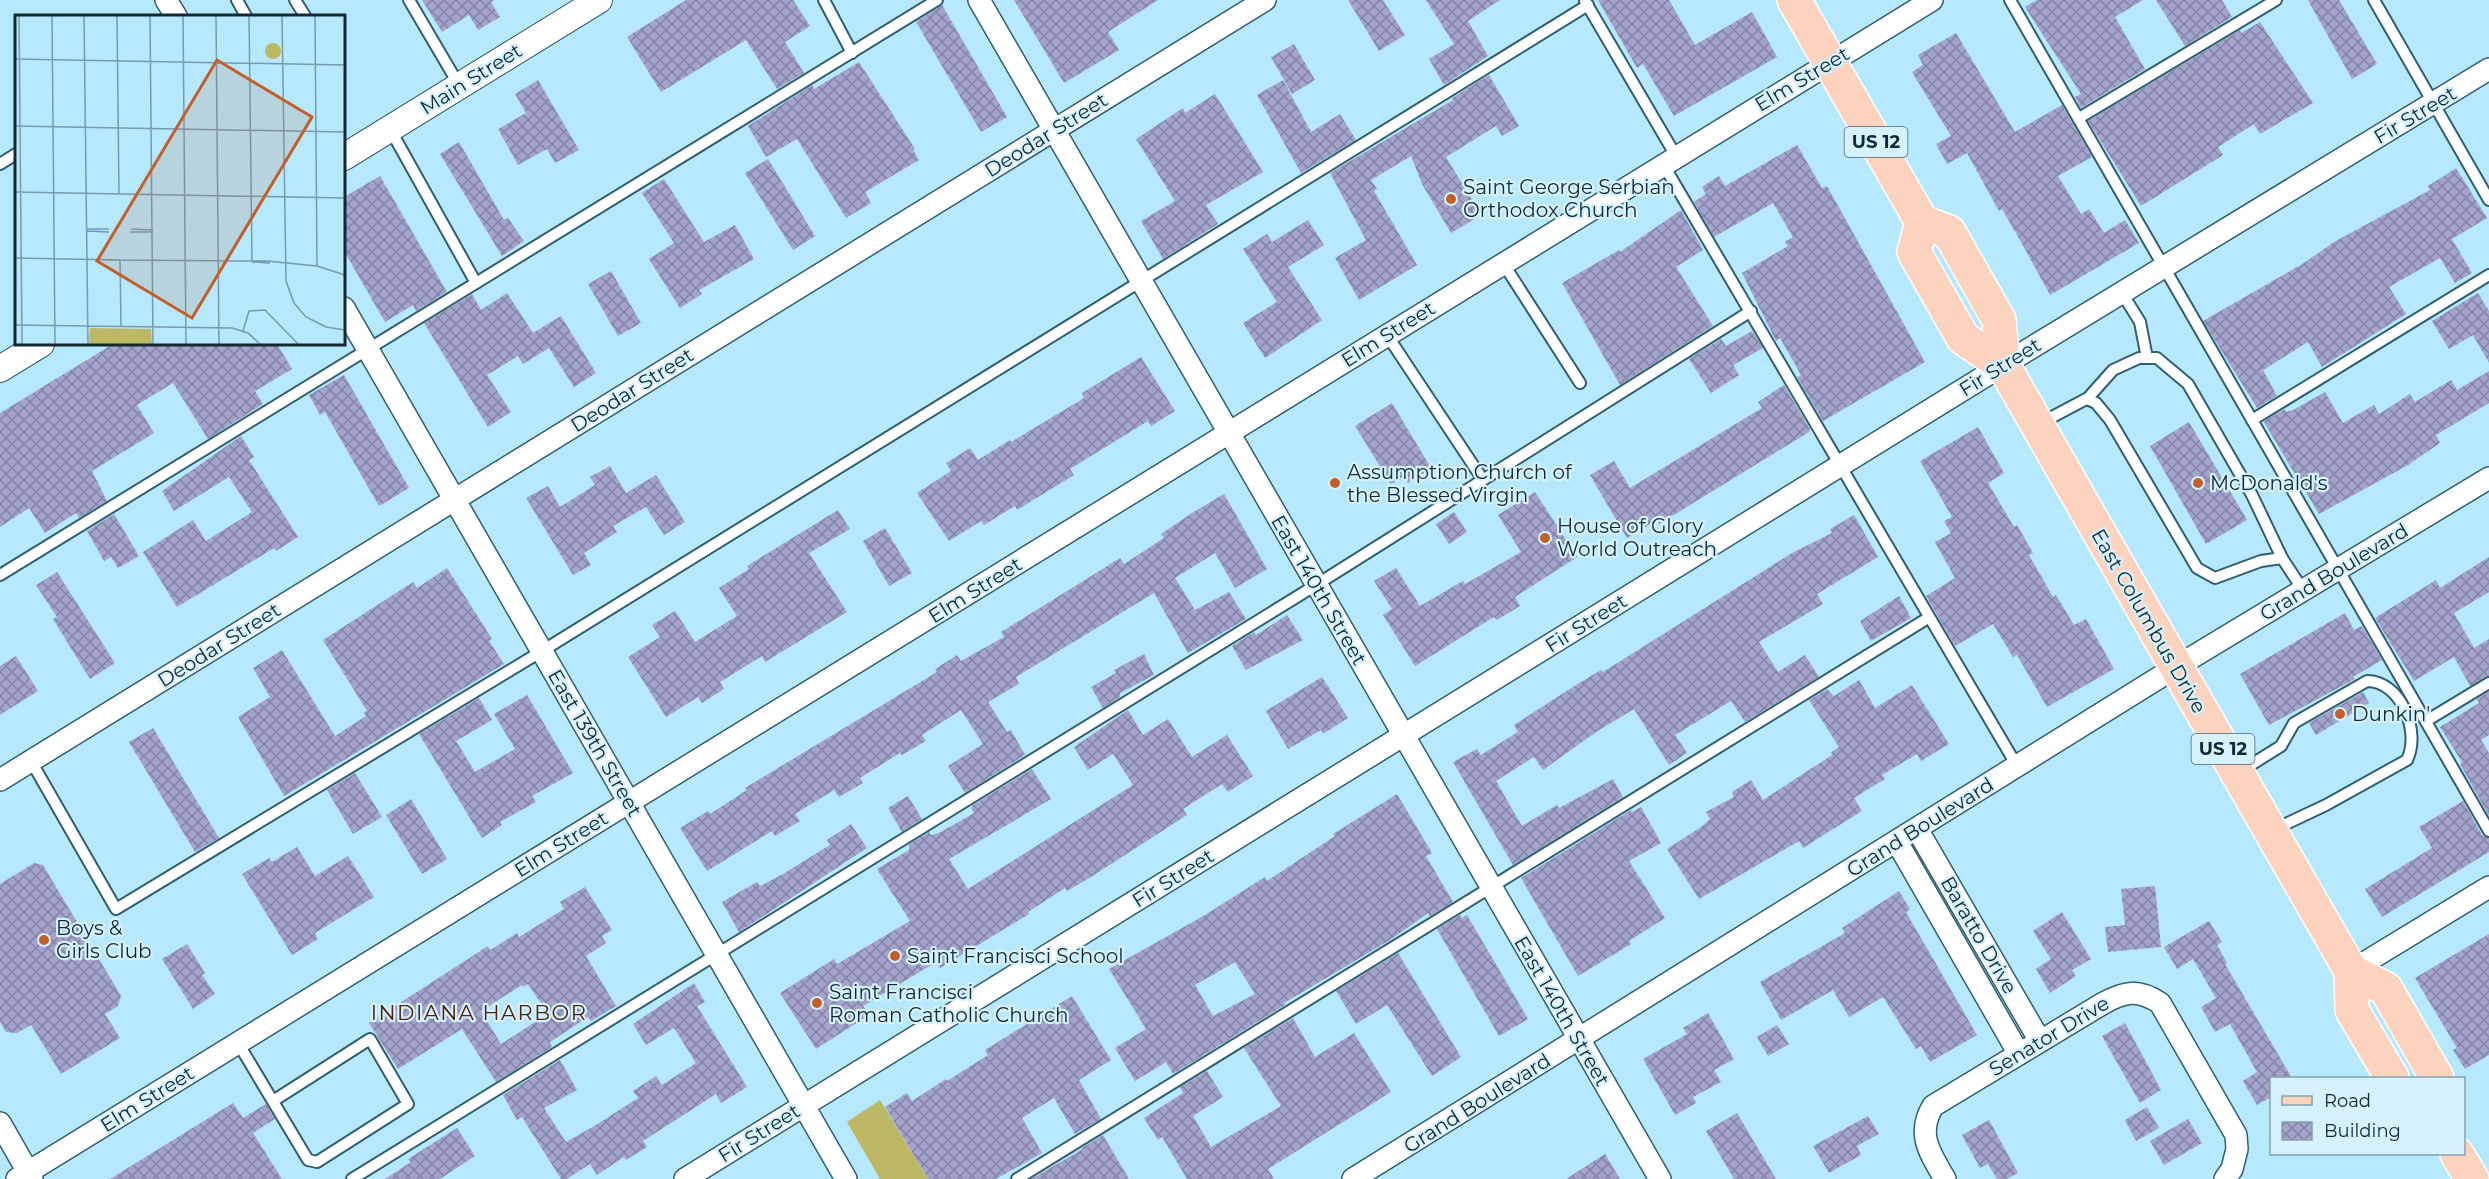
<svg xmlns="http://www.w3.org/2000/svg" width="2489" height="1179" font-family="Montserrat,sans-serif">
  <defs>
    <pattern id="building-cross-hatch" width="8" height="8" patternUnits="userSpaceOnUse" patternTransform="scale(1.5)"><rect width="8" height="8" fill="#a4a3cc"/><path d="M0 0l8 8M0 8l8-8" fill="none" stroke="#8485a6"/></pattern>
  </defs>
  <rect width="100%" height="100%" fill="#b6e8fe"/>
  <polygon fill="#bdb865" points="880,1100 928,1179 880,1179 847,1122"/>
  <g fill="url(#building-cross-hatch)" fill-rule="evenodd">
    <polygon points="422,0 494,0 491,2 500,17 478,30 469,15 442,32"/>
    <polygon points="686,0 793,0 810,26 785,42 804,73 777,89 746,40 661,92 627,37"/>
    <polygon points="1014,0 1158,0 1108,32 1119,50 1064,83"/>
    <polygon points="1348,0 1383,0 1405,35 1379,51"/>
    <polygon points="1426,0 1500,0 1468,21 1488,56 1444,85 1429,59 1454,44"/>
    <polygon points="1598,0 1669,0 1695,45 1752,12 1777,57 1674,116 1643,64 1637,68"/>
    <polygon points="2037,0 2143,0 2115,17 2145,69 2081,108 2075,97 2081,94 2025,7"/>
    <polygon points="2156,0 2222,0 2232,17 2185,46"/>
    <polygon points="2308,0 2339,0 2377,64 2352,79"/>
    <polygon points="942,5 1007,117 981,132 916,22"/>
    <polygon points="2260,22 2313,103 2260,134 2254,124 2218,147 2223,155 2141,206 2088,121 2240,30 2241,33"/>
    <polygon points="1956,33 2015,132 2062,105 2092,157 2058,176 2081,214 2089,209 2104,233 2125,220 2139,243 2050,295 2025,249 2002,209 1999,211 1967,153 1947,164 1936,144 1951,136 1912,72 1923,65 1918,55"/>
    <polygon points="1294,44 1315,80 1292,94 1271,57"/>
    <polygon points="859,62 915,149 913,150 919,160 865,192 871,203 846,218 797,139 766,157 748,126 812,85 814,89"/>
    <polygon points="1489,75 1519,126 1502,136 1496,126 1446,157 1481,215 1451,233 1422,184 1411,156 1371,180 1377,189 1374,191 1417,265 1359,300 1335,258 1366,240 1330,173 1453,100 1452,98"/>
    <polygon points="538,80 579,150 555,163 547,149 518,165 498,129 526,113 515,94"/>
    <polygon points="1283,80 1311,132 1340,114 1356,140 1301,173 1257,95"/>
    <polygon points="1215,94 1263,172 1206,205 1218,224 1163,259 1141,221 1175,201 1136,139 1183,108 1185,113"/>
    <polygon points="459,142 504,220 508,218 524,241 502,256 440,154"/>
    <polygon points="1797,145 1822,188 1827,186 1925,362 1823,421 1797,377 1801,375 1780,338 1776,341 1742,273 1788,246 1785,242 1793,237 1773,203 1714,237 1694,202 1706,194 1702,187 1719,176 1725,186"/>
    <polygon points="768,159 815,236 793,250 745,173"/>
    <polygon points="2456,168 2487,218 2452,239 2472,273 2455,283 2440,258 2389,287 2406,314 2322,367 2308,342 2263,370 2277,396 2257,408 2203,321 2304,263 2334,242 2430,190 2428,186"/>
    <polygon points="380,176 447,292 416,311 413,305 385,322 344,251 344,197"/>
    <polygon points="664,179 704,242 735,225 754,259 699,290 702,294 680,308 649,259 674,243 642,193"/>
    <polygon points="1681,210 1703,250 1676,267 1713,326 1620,385 1562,283 1619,250 1620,252"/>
    <polygon points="1308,220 1324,245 1288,267 1322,320 1265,358 1243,323 1277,302 1243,249 1267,234 1272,242"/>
    <polygon points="611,271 641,323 618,336 588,284"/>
    <polygon points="507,293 533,333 561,316 596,373 574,387 549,348 523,364 518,356 487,375 511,412 488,427 424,323 472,294 481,310"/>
    <polygon points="2478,293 2489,311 2489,363 2473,335 2449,349 2432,321"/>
    <polygon points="1752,331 1763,348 1733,365 1739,375 1711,393 1689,359 1721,339 1726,346"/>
    <polygon points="113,344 277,344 292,369 255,391 263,404 208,439 173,383 137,405 154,433 92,471 107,501 79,518 76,513 45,533 29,508 0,527 0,413"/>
    <polygon points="1141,357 1175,411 1151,426 1148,421 1117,440 1070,469 1074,475 1017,510 1015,506 984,525 981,521 949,541 917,493 951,471 946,463 970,448 978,460 1010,440 1011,442 1084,398 1082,393"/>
    <polygon points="2489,371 2489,403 2436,435 2440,443 2408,465 2319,514 2265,424 2264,421 2285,409 2286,412 2293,410 2325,392 2343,423 2374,405 2379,414 2410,394 2415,402 2451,380 2457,390"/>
    <polygon points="344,375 409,488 379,506 325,412 320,415 309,395"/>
    <polygon points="1784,385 1810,429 1809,432 1659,524 1657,520 1627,538 1590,475 1614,461 1630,488 1762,408 1758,402"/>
    <polygon points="1392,403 1431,468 1408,483 1404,476 1391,484 1355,426"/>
    <polygon points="2189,422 2247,520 2206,544 2150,446"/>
    <polygon points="1978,427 2004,473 1988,483 2014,527 2017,525 2033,553 2029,555 2053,597 2056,595 2074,625 2086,619 2114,669 2047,707 2017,655 2013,657 1993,624 1955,646 1926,596 1955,578 1935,542 1951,533 1944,521 1952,517 1920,461"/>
    <polygon points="241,436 254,457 249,460 298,537 276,551 274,548 177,607 143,552 193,520 206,541 252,512 229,477 174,511 162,491"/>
    <polygon points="610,466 626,493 656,475 685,522 664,535 646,507 613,526 617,532 584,553 591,565 573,575 526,498 548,486 560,507 595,485 590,477"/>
    <polygon points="1535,492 1577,557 1515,597 1520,606 1497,620 1494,617 1415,666 1383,615 1392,609 1374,581 1396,568 1420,606 1463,581 1465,584 1521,552 1498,515"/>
    <polygon points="1224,494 1267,569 1235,588 1215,553 1175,578 1195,610 1229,592 1246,619 1188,653 1154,593 1016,677 1019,684 988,702 1007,732 1011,730 1025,755 965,793 948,766 983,744 961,710 922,735 926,741 902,755 900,753 860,778 863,783 839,797 834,790 795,814 800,821 775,836 772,831 707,871 680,828 708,811 710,814 747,790 745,788 937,672 935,669 957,655 961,661 1004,637 1001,632 1096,573 1120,558 1124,564 1164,538 1161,534 1192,513"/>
    <polygon points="838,510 850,529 809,553 847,612 765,662 762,656 720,682 724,689 702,703 698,697 666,717 628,657 660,637 652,625 675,611 695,642 737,616 719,588 749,569 747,566"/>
    <polygon points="1454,512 1467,532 1449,544 1436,524"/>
    <polygon points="114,514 139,556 118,568 111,557 104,561 87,531"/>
    <polygon points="1854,515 1878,557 1817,594 1823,604 1759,642 1778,672 1805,655 1819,677 1745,722 1731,701 1675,735 1687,753 1669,765 1634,709 1596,732 1543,770 1534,757 1496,781 1522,826 1557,805 1559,808 1613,779 1623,797 1513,865 1453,762 1477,749 1481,755 1518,732 1514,725 1576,685 1601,670 1603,672 1792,553 1832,533 1830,529"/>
    <polygon points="885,528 912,573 889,586 863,541"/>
    <polygon points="2489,557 2489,592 2454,613 2474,648 2489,639 2489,676 2470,686 2454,657 2414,681 2375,618 2436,580 2440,588"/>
    <polygon points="447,568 492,639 489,641 504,664 284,796 238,717 270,697 253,668 282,650 335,736 366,716 364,712 367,711 323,640 413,582 417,588"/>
    <polygon points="57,572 115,663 90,679 53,619 57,617 36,585"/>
    <polygon points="1899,596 1911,618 1871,641 1860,621"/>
    <polygon points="2345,613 2354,630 2362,626 2382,660 2353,677 2355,679 2269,725 2240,674"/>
    <polygon points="1287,615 1303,640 1246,670 1232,646 1254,632 1256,635"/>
    <polygon points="1144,654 1154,675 1120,693 1120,697 1103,708 1091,687 1116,673 1114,670"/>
    <polygon points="16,656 38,691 0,715 0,666"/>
    <polygon points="1322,677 1348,718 1323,734 1321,730 1288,749 1266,711"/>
    <polygon points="1859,680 1875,708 1912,685 1949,744 1921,761 1917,754 1882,775 1885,779 1854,798 1862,811 1803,848 1799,841 1699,899 1667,849 1701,827 1710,819 1706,812 1734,797 1732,792 1751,780 1763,800 1832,755 1831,752 1839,747 1809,700 1827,689 1834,696"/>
    <polygon points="2363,692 2369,703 2316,735 2309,723"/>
    <polygon points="2489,692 2489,735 2481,740 2489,753 2489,816 2460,764 2462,762 2440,727 2479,703 2477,699"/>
    <polygon points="527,695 573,773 532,796 536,802 500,822 502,825 482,838 419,734 479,698 492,720 456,741 475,772 515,749 494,714"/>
    <polygon points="1128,710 1143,735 1168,719 1192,757 1227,735 1253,776 1228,792 1222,784 1183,809 1187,815 1091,877 1067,891 1065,888 1028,912 1029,914 940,968 936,962 863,1006 869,1015 816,1049 780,993 834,959 837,964 910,921 877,869 909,850 909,844 929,832 931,835 939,833 974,813 971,808 973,805 1032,769 1051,799 949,859 968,889 1133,785 1113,754 1088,770 1074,747"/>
    <polygon points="153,728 219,838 195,852 129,742"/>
    <polygon points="355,773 382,817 353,834 327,790"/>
    <path d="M1397 794 1432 853 1426 856 1453 902 1430 916 1428 913 1390 940 1284 1003 1285 1005 1173 1074 1166 1062 1135 1081 1115 1048 1146 1029 1109 969 1205 915 1265 877 1267 881 1335 836 1333 834ZM1235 962 1255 994 1213 1016 1195 985Z"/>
    <polygon points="908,796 922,819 902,832 888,808"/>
    <polygon points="411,799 447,859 422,874 386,815"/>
    <polygon points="2463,801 2482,835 2489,838 2489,852 2382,917 2365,889 2432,848 2419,827"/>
    <polygon points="1641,807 1661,843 1629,861 1665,918 1629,941 1631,944 1578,976 1521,878 1631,810 1632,812"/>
    <polygon points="851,824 867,848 739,932 722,902 757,882 760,886 783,874 830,845 827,840"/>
    <polygon points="297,847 315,876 348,856 374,897 315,933 318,939 292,955 242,874 269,858 272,862"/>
    <polygon points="34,863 43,865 121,996 118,1006 105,1014 120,1038 61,1074 31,1025 17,1033 6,1032 0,1022 0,884"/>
    <polygon points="2155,886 2161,947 2108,952 2105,927 2125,925 2121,889"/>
    <path d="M585 887 612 930 602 936 606 943 586 956 616 1006 591 1021 588 1017 550 1042 552 1047 496 1082 462 1029 398 1069 369 1023 488 946 490 950 517 933 519 937 564 909 560 902ZM528 984 548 1014 501 1044 481 1011 522 985 523 987Z"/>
    <polygon points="1899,891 1910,909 1906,912 1977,1035 1930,1062 1921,1046 1916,1049 1883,997 1849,1017 1833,990 1781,1020 1760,982 1845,933 1842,928"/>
    <polygon points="2062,912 2091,959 2072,970 2076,976 2050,993 2036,969 2051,959 2033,931"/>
    <polygon points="1460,915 1462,918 1467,915 1528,1019 1499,1036 1437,929"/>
    <polygon points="2209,921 2222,942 2217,945 2227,963 2225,964 2292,1078 2271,1078 2271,1097 2257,1105 2243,1081 2257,1072 2230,1024 2215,1032 2201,1007 2216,998 2193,959 2177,969 2164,947"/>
    <polygon points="2489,934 2489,1055 2465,1069 2453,1050 2457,1048 2415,978"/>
    <polygon points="187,944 205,973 202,975 215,994 193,1009 162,959"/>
    <polygon points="1398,953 1461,1057 1432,1076 1387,1005 1356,1024 1336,991"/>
    <polygon points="694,983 705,1002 697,1006 747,1087 721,1103 716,1094 643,1141 647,1147 626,1160 624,1157 597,1175 590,1164 567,1179 561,1179 522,1117 517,1120 503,1095 560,1060 577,1090 544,1108 566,1142 596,1125 638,1098 633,1091 656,1076 662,1085 696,1063 674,1028 646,1045 633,1024"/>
    <polygon points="1072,996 1111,1060 1079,1080 1101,1119 1075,1134 1054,1098 1022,1118 1042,1153 996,1179 928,1179 885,1107 907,1093 912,1101 946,1079 947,1081 988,1055 985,1050"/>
    <polygon points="1708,1013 1734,1059 1714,1070 1721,1082 1693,1097 1696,1103 1675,1115 1643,1059 1687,1034 1683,1028"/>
    <polygon points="1293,1018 1315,1057 1354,1033 1391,1092 1268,1169 1274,1179 1187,1179 1162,1137 1158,1140 1144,1118 1183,1093 1180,1087 1207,1071 1223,1097 1193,1116 1211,1147 1281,1106 1244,1048"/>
    <polygon points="2125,1023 2161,1090 2140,1103 2102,1036"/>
    <polygon points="1777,1025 1789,1044 1768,1056 1757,1037"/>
    <polygon points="233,1103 243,1118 266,1104 275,1119 253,1133 282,1179 110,1179"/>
    <polygon points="2147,1107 2159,1128 2136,1141 2125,1120"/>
    <polygon points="1737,1113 1776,1179 1734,1179 1706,1131"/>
    <polygon points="1868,1116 1879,1134 1857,1146 1861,1155 1829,1173 1813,1146"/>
    <polygon points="2188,1119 2202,1143 2164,1165 2150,1141"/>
    <polygon points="1989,1120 2018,1173 2007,1179 1997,1179 1988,1164 1980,1168 1962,1135"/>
    <polygon points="457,1128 475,1156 440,1179 385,1179 411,1162 408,1159"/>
    <polygon points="1103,1135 1129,1179 1031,1179 1083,1149 1082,1148"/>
    <polygon points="1605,1154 1620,1179 1566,1179"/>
  </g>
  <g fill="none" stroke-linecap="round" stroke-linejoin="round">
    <g stroke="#305f72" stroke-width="14">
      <g id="service">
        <polyline points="237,0 246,16"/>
        <polyline points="295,0 305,16"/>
        <polyline points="409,0 459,85"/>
        <polyline points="824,0 852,53"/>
        <polyline points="2010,0 2489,831"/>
        <polyline points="2374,0 2489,200"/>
        <polyline points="1585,1 1676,156"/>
        <polyline points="2079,118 2276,0"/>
        <polyline points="390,129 476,283"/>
        <polyline points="0,164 16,154"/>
        <polyline points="1663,164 2017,766"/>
        <polyline points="1503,263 1580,383"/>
        <polyline points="2122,293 2140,322 2147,358"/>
        <polyline points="1387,335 1483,480"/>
        <polyline points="2087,399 2096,403 2110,420 2197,568 2215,578 2261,561 2282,558"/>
        <polyline points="2252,420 2489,275"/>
        <polyline points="2039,424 2088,398 2113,370 2139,358 2157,358 2188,384 2252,495 2282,558 2303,590"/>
        <polyline points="0,575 937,0"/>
        <polyline points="2426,721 2489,683"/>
        <polyline points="31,761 116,909 542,651 1588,5"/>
        <path d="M2241 771 2281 746 2294 723 2367 681C2401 681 2421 732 2407 760L2326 805 2273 830"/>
        <polyline points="238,1043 308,1160 317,1162 408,1104 370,1039 273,1101"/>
        <polyline points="352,1179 1316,585 1751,311"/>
        <polyline points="1017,1179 1928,618"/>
      </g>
    </g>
    <g stroke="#305f72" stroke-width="24">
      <g id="minor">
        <polyline points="166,0 176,16"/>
        <polyline points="979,0 1660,1179"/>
        <polyline points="344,308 846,1179"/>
        <polyline points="0,780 1265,0"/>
        <polyline points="1917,829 2040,1041"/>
        <polyline points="1897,842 2019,1054"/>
        <polyline points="2351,971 2489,887"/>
        <polyline points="0,1123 32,1179"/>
        <polyline points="17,1179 1932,0"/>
        <polyline points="685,1179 2003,365 2489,69"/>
        <polyline points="1353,1179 2176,667 2489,478"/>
        <path d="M1945 1179C1930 1153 1916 1134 1933 1106L2102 1004C2125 991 2138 989 2160 1003L2236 1135 2237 1149 2232 1169 2225 1179"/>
      </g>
    </g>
    <g stroke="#305f72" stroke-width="28">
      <g id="tertiary">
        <polyline points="344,157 599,0"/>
        <polyline points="0,369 41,344"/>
      </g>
    </g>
    <g stroke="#fff" stroke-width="36">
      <g id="primary">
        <polyline points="1794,0 1922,222 1949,232 1999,320 2003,365"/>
        <polyline points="1922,222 1914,252 1963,338 2003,365 2351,971 2352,1010 2392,1078"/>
        <polyline points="2351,971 2386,989 2437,1078"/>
        <polyline points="2457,1154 2472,1179"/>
      </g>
    </g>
    <use href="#service" stroke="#fff" stroke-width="10"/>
    <use href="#minor" stroke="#fff" stroke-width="21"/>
    <use href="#tertiary" stroke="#fff" stroke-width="26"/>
    <use href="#primary" stroke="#fcd3bf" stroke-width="33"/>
  </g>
  <g fill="#c35f29" stroke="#d4f2ff" stroke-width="2">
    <circle cx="1451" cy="199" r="6"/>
    <circle cx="1335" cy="483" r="6"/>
    <circle cx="2198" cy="483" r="6"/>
    <circle cx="1545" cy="538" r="6"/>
    <circle cx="2340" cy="714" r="6"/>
    <circle cx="44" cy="940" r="6"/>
    <circle cx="895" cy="956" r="6"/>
    <circle cx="817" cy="1003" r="6"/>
  </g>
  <g text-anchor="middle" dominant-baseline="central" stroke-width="4.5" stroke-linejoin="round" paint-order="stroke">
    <g fill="#d4f2ff" stroke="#4e656e" stroke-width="1.5">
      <rect x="1844.5" y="127" width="63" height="30" rx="4.5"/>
      <rect x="2191.5" y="734" width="63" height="30" rx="4.5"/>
    </g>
    <g font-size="18" font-weight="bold" fill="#142830">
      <text x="1876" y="142">US 12</text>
      <text x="2223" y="749">US 12</text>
    </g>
    <g font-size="20" fill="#142830" stroke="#d4f2ff">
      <text transform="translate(471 79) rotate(-32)">Main Street</text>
      <text transform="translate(1802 79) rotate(-31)">Elm Street</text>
      <text transform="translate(2415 115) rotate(-31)">Fir Street</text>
      <text transform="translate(1046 135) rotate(-32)">Deodar Street</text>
      <text transform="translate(1388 334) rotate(-32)">Elm Street</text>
      <text transform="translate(2000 367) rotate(-32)">Fir Street</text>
      <text transform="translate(632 390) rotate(-32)">Deodar Street</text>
      <text transform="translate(2334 572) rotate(-31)">Grand Boulevard</text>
      <text transform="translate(975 590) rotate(-32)">Elm Street</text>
      <text transform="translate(1319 590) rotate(60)">East 140th Street</text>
      <text transform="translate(2149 621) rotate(60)">East Columbus Drive</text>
      <text transform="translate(1586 623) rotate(-32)">Fir Street</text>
      <text transform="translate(219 645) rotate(-32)">Deodar Street</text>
      <text transform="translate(595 743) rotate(60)">East 139th Street</text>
      <text transform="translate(1920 827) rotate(-32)">Grand Boulevard</text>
      <text transform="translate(561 844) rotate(-32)">Elm Street</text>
      <text transform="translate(1173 878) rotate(-32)">Fir Street</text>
      <text transform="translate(1979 935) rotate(60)">Baratto Drive</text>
      <text transform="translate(1562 1011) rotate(60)">East 140th Street</text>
      <text transform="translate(2049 1036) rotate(-31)">Senator Drive</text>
      <text transform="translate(147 1099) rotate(-32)">Elm Street</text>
      <text transform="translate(1477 1103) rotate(-32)">Grand Boulevard</text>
      <text transform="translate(759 1133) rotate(-32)">Fir Street</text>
    </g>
    <g font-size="20" fill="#142830" stroke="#d4f2ff" text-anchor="start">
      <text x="1463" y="187">Saint George Serbian<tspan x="1463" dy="23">Orthodox Church</tspan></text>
      <text x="1347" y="472">Assumption Church of<tspan x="1347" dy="23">the Blessed Virgin</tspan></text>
      <text x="2210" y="483">McDonald's</text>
      <text x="1557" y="526">House of Glory<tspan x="1557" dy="23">World Outreach</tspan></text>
      <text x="2352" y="714">Dunkin'</text>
      <text x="56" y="928">Boys &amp;<tspan x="56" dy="23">Girls Club</tspan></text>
      <text x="907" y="956">Saint Francisci School</text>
      <text x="829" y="992">Saint Francisci<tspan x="829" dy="23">Roman Catholic Church</tspan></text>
    </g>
    <g font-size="21" letter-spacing="1.5" fill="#522208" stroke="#d4f2ff">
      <text x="479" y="1012">INDIANA HARBOR</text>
    </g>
  </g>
  <g transform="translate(15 15)">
    <rect width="330" height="330" fill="#b6e8fe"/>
    <path d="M250 36a8 8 0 1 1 16 0a8 8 0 1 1-16 0ZM75 313 136 314 137 330H74Z" fill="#bdb865"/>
    <path fill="none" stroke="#759bac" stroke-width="1.5" d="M4 0 7 330M37 0 40 330M69 0 73 330M102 0 104 179M135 0 138 330M168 0 171 330M201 0 204 330M234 0 237 247M267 0 271 266 279 288 291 302 311 312 330 315M300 0 302 251M0 44 330 50M0 111 330 117M0 177 330 183M72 214H94M116 214 138 215M72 216 94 217M115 217H138M0 243 105 245M90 245 252 246 302 251 330 260M105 245 106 312M237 247 255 248M0 310 217 313 233 318 246 330M228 316 234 296 250 295 284 330"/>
    <path fill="#c35f29" fill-opacity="0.15" stroke="#c35f29" stroke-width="3" d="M202 45 297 102 177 303 82 246Z"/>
    <rect width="330" height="330" fill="none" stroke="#142830" stroke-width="3"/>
  </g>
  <rect x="2270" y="1077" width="195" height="78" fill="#d4f2ff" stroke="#87a1ac" stroke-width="1.5"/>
  <rect x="2282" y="1096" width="30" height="9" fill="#fcd3bf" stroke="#87a1ac" stroke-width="1.5"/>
  <text x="2324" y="1107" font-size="18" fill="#142830">Road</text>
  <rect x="2282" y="1122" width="30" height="18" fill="url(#building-cross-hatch)" stroke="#87a1ac" stroke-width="1.5"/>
  <text x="2324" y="1137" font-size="18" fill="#142830">Building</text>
</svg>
